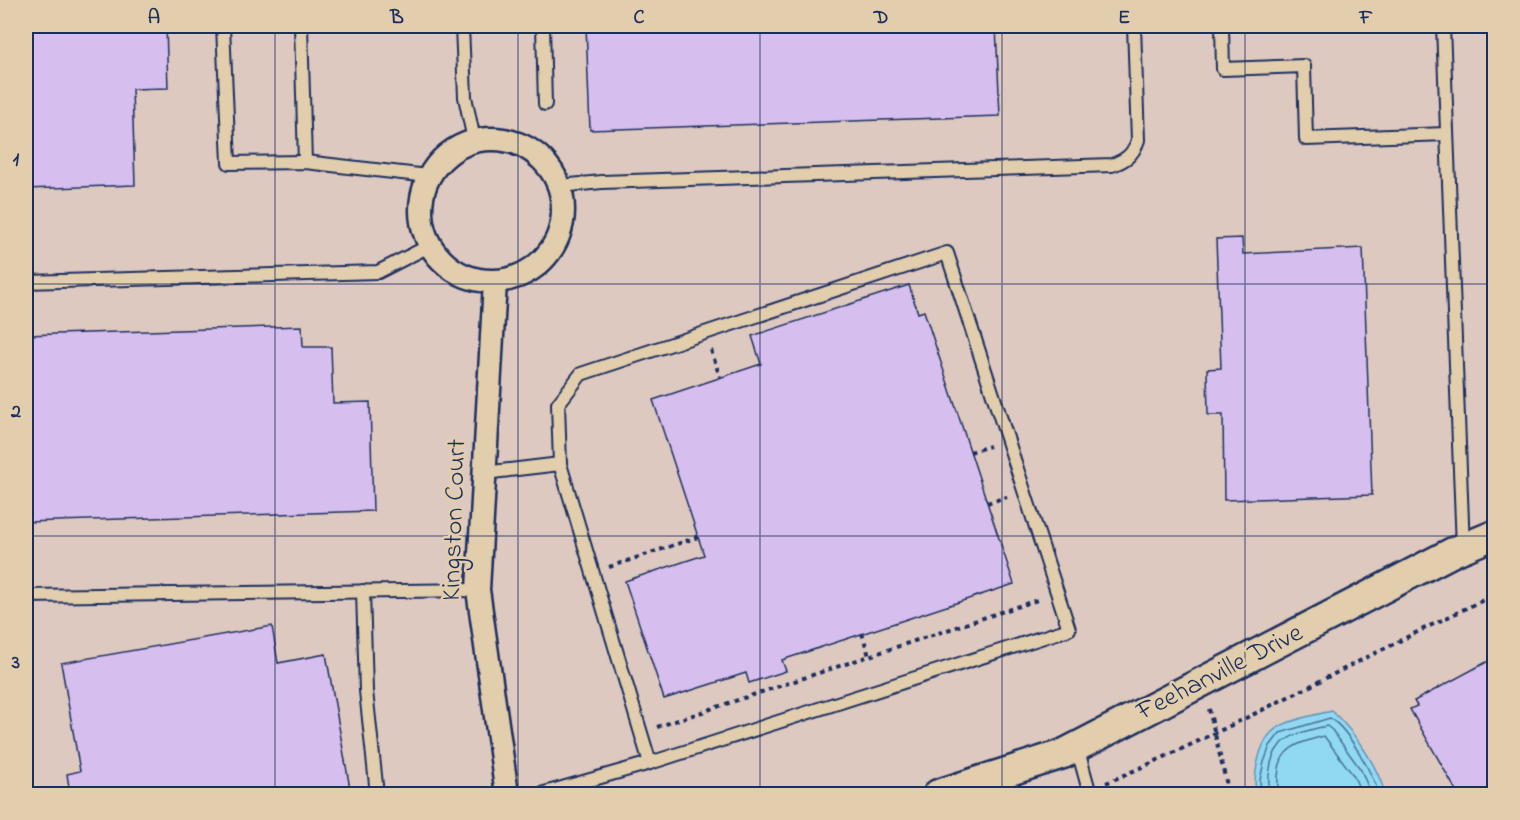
<svg xmlns="http://www.w3.org/2000/svg" width="1520" height="820" font-family="'Indie Flower',sans-serif">
  <rect width="100%" height="100%" fill="#e2cead"/>
  <filter id="ink" filterUnits="userSpaceOnUse"><feTurbulence type="fractalNoise" baseFrequency=".0167" numOctaves="2"/><feDisplacementMap in="SourceGraphic" scale="12" xChannelSelector="R" yChannelSelector="G"/><feConvolveMatrix kernelMatrix="1 2 1 2 8 2 1 2 1" color-interpolation-filters="sRGB"/></filter>
  <g filter="url(#ink)">
    <rect fill="#dec9c0" x="26" y="26" width="1468" height="768"/>
    <path fill="#91d9f2" stroke="#6295b7" stroke-width="1.5" d="M1332 711C1355 733 1377 764 1385 794H1256C1253 775 1259 737 1279 727 1295 718 1315 715 1332 711Z"/>
    <g fill="none" stroke-linecap="round" stroke-linejoin="round">
      <g stroke="#4a7399" stroke-width="1.5">
        <path d="M1261 794 1260 780 1264 762 1270 746 1280 733 1330 718C1349 730 1372 773 1379 794"/>
        <path d="M1269 794C1266 746 1282 735 1327 726L1332 730 1361 770 1371 794"/>
        <path d="M1278 794C1276 753 1285 746 1324 736L1353 775 1362 794"/>
      </g>
    </g>
    <g fill="#d6beee" stroke="#1b2f5e" stroke-width="1.5">
      <polygon points="26,26 166,26 168,88 132,89 135,185 26,189"/>
      <polygon points="586,26 996,26 1000,116 590,130"/>
      <polygon points="1242,238 1243,254 1363,248 1372,495 1224,500 1223,415 1208,415 1207,369 1221,368 1216,239"/>
      <polygon points="909,285 918,313 924,311 1014,584 782,660 786,671 749,683 746,673 664,699 625,581 704,555 653,400 761,364 752,336"/>
      <polygon points="302,326 303,347 331,347 333,403 370,402 373,511 26,522 26,335"/>
      <polygon points="272,626 278,663 326,654 351,794 70,794 67,774 80,771 61,663"/>
      <polygon points="1494,658 1494,794 1458,794 1410,709 1417,706 1414,701"/>
    </g>
    <g fill="none" stroke-linecap="round" stroke-linejoin="round">
      <g stroke="#1b2f5e" stroke-width="16">
        <g id="service">
          <polyline points="223,26 229,163 305,162 428,176"/>
          <polyline points="301,26 305,162"/>
          <polyline points="462,26 465,97 474,140"/>
          <polyline points="543,26 545,104"/>
          <polyline points="1222,26 1223,69 1304,66 1306,139 1447,134"/>
          <polyline points="1443,26 1463,548"/>
          <path d="M560 186 602 182 1112 165C1126 160 1133 155 1138 140L1134 26"/>
          <polyline points="26,282 378,272 429,246"/>
          <polyline points="484,473 560,464"/>
          <polyline points="363,591 366,691 377,794"/>
          <polyline points="26,596 478,590"/>
          <polyline points="1077,747 1090,794"/>
          <polyline points="541,794 650,763 1069,629 947,253 581,374 558,404 560,464 650,763"/>
        </g>
      </g>
      <g stroke="#1b2f5e" stroke-width="27">
        <g id="minor">
          <circle cx="492" cy="210" r="71"/>
          <polyline points="495,282 478,590 507,794"/>
        </g>
      </g>
      <g stroke="#1b2f5e" stroke-width="33">
        <polyline id="tertiary" points="938,794 1063,754 1453,552 1494,535"/>
      </g>
      <g stroke="#1b2f5e" stroke-width="4" stroke-dasharray="4.5 4.5" stroke-linecap="butt">
        <polyline points="711,350 720,377"/>
        <polyline points="970,452 990,446"/>
        <polyline points="987,503 1007,497"/>
        <polyline points="609,567 698,537"/>
        <polyline points="862,633 869,656"/>
        <polyline points="1209,709 1229,794"/>
        <polyline points="657,727 1040,599"/>
        <path d="M1106 783C1239 726 1364 656 1494 595"/>
      </g>
      <use href="#service" stroke="#e2cead" stroke-width="12"/>
      <use href="#minor" stroke="#e2cead" stroke-width="22"/>
      <use href="#tertiary" stroke="#e2cead" stroke-width="28"/>
    </g>
  </g>
  <path fill="none" stroke="#1b2f5e" stroke-width="1.5" stroke-opacity="0.55" d="M275 26V794M518 26V794M760 26V794M1002 26V794M1245 26V794M26 284H1494M26 536H1494"/>
  <g text-anchor="middle" dominant-baseline="central" stroke-width="5" stroke-linejoin="round" paint-order="stroke">
    <g font-size="27" fill="#1b2f5e" stroke="#e2cead">
      <text transform="translate(455 520) rotate(-88)">Kingston Court</text>
      <text transform="translate(1220 673) rotate(-27)">Feehanville Drive</text>
    </g>
  </g>
  <rect width="1520" height="820" fill="none" stroke="#e2cead" stroke-width="66"/>
  <rect x="33" y="33" width="1454" height="754" fill="none" stroke="#1b2f5e" stroke-width="2"/>
  <g font-size="20" text-anchor="middle" font-weight="bold" fill="#1b2f5e">
    <text x="154" y="23">A</text>
    <text x="397" y="23">B</text>
    <text x="639" y="23">C</text>
    <text x="881" y="23">D</text>
    <text x="1124" y="23">E</text>
    <text x="1366" y="23">F</text>
    <text x="16" y="165">1</text>
    <text x="16" y="417">2</text>
    <text x="16" y="668">3</text>
  </g>
</svg>
